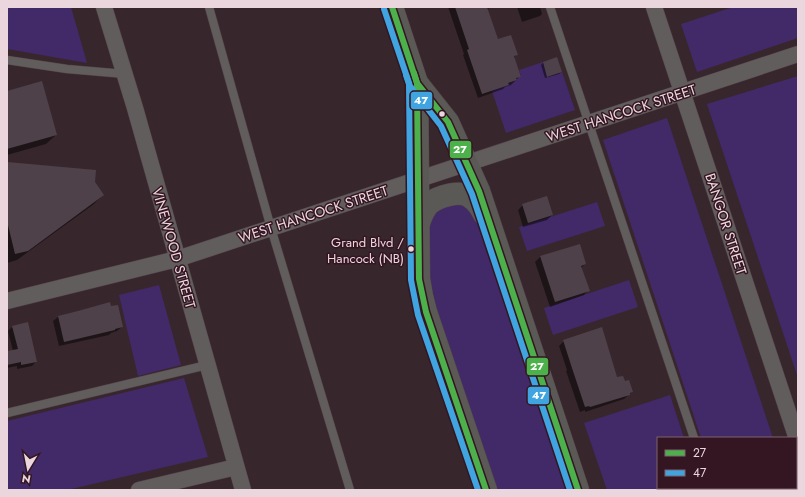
<svg xmlns="http://www.w3.org/2000/svg" width="805" height="497" font-family="Jost,sans-serif">
  <rect width="100%" height="100%" fill="#38262d"/>
  <g fill="#422968">
    <polygon points="7,7 71,7 87,63 7,49"/>
    <polygon points="733,7 796,7 798,13 798,38 697,72 681,24"/>
    <polygon points="543,62 548,77 562,72 575,110 506,133 492,91 517,80 516,78 521,76 519,70"/>
    <polygon points="798,76 798,378 707,104"/>
    <polygon points="667,118 773,438 701,438 603,140"/>
    <polygon points="458,202 475,209 571,490 496,490 441,328 427,265 430,215 440,204"/>
    <polygon points="597,202 605,226 527,251 519,227"/>
    <polygon points="629,280 638,307 553,335 544,308"/>
    <polygon points="159,285 181,365 138,376 119,295"/>
    <polygon points="184,378 208,457 67,490 7,490 7,421"/>
    <polygon points="670,395 684,438 658,438 658,488 691,488 685,490 607,490 584,423"/>
    <polygon points="717,488 789,488 790,490 718,490"/>
  </g>
  <g fill="#0007">
    <polygon points="448,7 490,7 487,10 497,41 517,54 514,57 520,76 511,85 505,87 503,89 478,98 463,55 464,54"/>
    <polygon points="517,7 540,7 542,14 540,16 522,22"/>
    <polygon points="557,59 561,72 559,74 545,78 541,65 543,63"/>
    <polygon points="7,92 56,135 46,144 7,155"/>
    <polygon points="7,163 94,182 103,195 94,204 17,260 7,263"/>
    <polygon points="523,205 552,215 547,220 523,227 518,210"/>
    <polygon points="579,245 585,264 581,268 588,290 584,295 550,307 535,262 540,257"/>
    <polygon points="110,308 122,327 117,331 111,333 109,335 59,346 53,321 58,317"/>
    <polygon points="12,327 36,362 32,366 17,369 17,366 7,368 7,352 13,351 8,331"/>
    <polygon points="564,341 617,379 624,382 632,392 624,399 585,412 585,410 580,412 566,371 567,370 559,346"/>
  </g>
  <g fill="#4f4149">
    <polygon points="455,7 487,7 498,39 511,35 518,55 514,56 521,77 516,78 517,80 508,83 509,85 482,94 467,50 469,49"/>
    <polygon points="557,57 562,72 547,77 543,62"/>
    <polygon points="42,81 57,135 7,149 7,91"/>
    <polygon points="7,162 96,170 95,182 104,195 28,251 15,254 7,221"/>
    <polygon points="547,196 553,215 528,223 522,204"/>
    <polygon points="580,244 586,264 581,266 590,291 555,302 540,256"/>
    <polygon points="110,302 111,306 118,305 123,327 115,329 115,330 64,342 58,316 78,311"/>
    <polygon points="28,322 37,362 21,365 21,362 7,365 7,351 18,349 12,326"/>
    <polygon points="602,327 617,377 623,376 625,381 629,380 633,392 630,393 630,395 590,407 589,406 585,407 571,365 563,340"/>
  </g>
  <g fill="none" stroke-linecap="round" stroke-linejoin="round">
    <g stroke="#53444a" stroke-width="9">
      <g id="service">
        <polyline points="209,7 271,228 350,490"/>
        <polyline points="550,7 694,438"/>
        <polyline points="7,60 67,69 125,74"/>
        <polyline points="7,413 207,365"/>
        <polyline points="710,488 711,490"/>
      </g>
    </g>
    <g stroke="#53444a" stroke-width="17">
      <g id="minor">
        <polyline points="104,7 135,108 243,490"/>
        <polyline points="654,7 798,442"/>
        <polyline points="7,301 177,259 798,54"/>
        <polyline points="139,490 236,467"/>
      </g>
    </g>
    <g stroke="#53444a" stroke-width="23">
      <g id="secondary">
        <polyline points="392,7 417,83 419,279 422,296 426,312 486,490"/>
        <polyline points="417,83 448,122 479,191 578,490"/>
        <path d="M419 223C421 217 424 209 429 204 438 196 460 190 470 197 476 201 481 208 484 214"/>
      </g>
    </g>
    <use href="#service" stroke="#615d5c" stroke-width="8"/>
    <use href="#minor" stroke="#615d5c" stroke-width="16"/>
    <use href="#secondary" stroke="#5b5956" stroke-width="22"/>
    <g stroke="#341622" stroke-width="9">
      <g id="bus-1">
        <polyline points="392,7 417,83 448,122 479,191 578,490"/>
        <polyline points="414,73 417,83 419,279 426,312 486,490"/>
      </g>
    </g>
    <g stroke="#341622" stroke-width="9">
      <g id="bus-2">
        <polyline points="384,9 410,86 441,126 472,194 570,490"/>
        <polyline points="406,75 409,84 411,280 418,315 478,490"/>
      </g>
    </g>
    <use href="#bus-1" stroke="#4cb14a" stroke-width="6"/>
    <use href="#bus-2" stroke="#40a4e0" stroke-width="6"/>
  </g>
  <g fill="#ecd6dd" stroke="#341622" stroke-width="1.5">
    <circle cx="442" cy="114" r="3.5"/>
    <circle cx="411" cy="249" r="3.5"/>
  </g>
  <g text-anchor="middle" dominant-baseline="central" stroke-width="3" stroke-linejoin="round" paint-order="stroke">
    <g font-size="13" fill="#ecd6dd" stroke="#341622" text-anchor="end">
      <text x="404" y="242">Grand Blvd /<tspan x="404" dy="16">Hancock (NB)</tspan></text>
    </g>
    <g font-size="14" fill="#ecd6dd" stroke="#341622">
      <text transform="translate(621 113) rotate(-18)">WEST HANCOCK STREET</text>
      <text transform="translate(313 214) rotate(-18)">WEST HANCOCK STREET</text>
      <text transform="translate(726 224) rotate(72)">BANGOR STREET</text>
      <text transform="translate(174 248) rotate(74)">VINEWOOD STREET</text>
    </g>
  </g>
  <g stroke="#341622" stroke-width="1.5">
    <rect x="410" y="91" width="23" height="19" rx="4" fill="#40a4e0"/>
    <rect x="449" y="140" width="23" height="19" rx="4" fill="#4cb14a"/>
    <rect x="526" y="357" width="23" height="19" rx="4" fill="#4cb14a"/>
    <rect x="527" y="386" width="23" height="19" rx="4" fill="#40a4e0"/>
  </g>
  <g font-size="11" text-anchor="middle" font-weight="bold" fill="#fff">
    <text x="421" y="104">47</text>
    <text x="460" y="153">27</text>
    <text x="537" y="370">27</text>
    <text x="539" y="399">47</text>
  </g>
  <rect width="805" height="497" fill="none" stroke="#ecd6dd" stroke-width="16"/>
  <rect x="657" y="437" width="140" height="52" fill="#341622" stroke="#7e636d"/>
  <rect x="665" y="450" width="20" height="6" fill="#4cb14a" stroke="#7e636d"/>
  <text x="693" y="457" font-size="12" fill="#ecd6dd">27</text>
  <rect x="665" y="470" width="20" height="6" fill="#40a4e0" stroke="#7e636d"/>
  <text x="693" y="477" font-size="12" fill="#ecd6dd">47</text>
  <g transform="translate(28 469) rotate(190)" stroke="#341622" stroke-width="3" paint-order="stroke">
  <path d="M0-3L7 15L0 10L-7 15Z" fill="#ecd6dd"/>
  <text y="-6" font-size="11" font-weight="bold" text-anchor="middle" fill="#ecd6dd">N</text>
  </g>
</svg>
